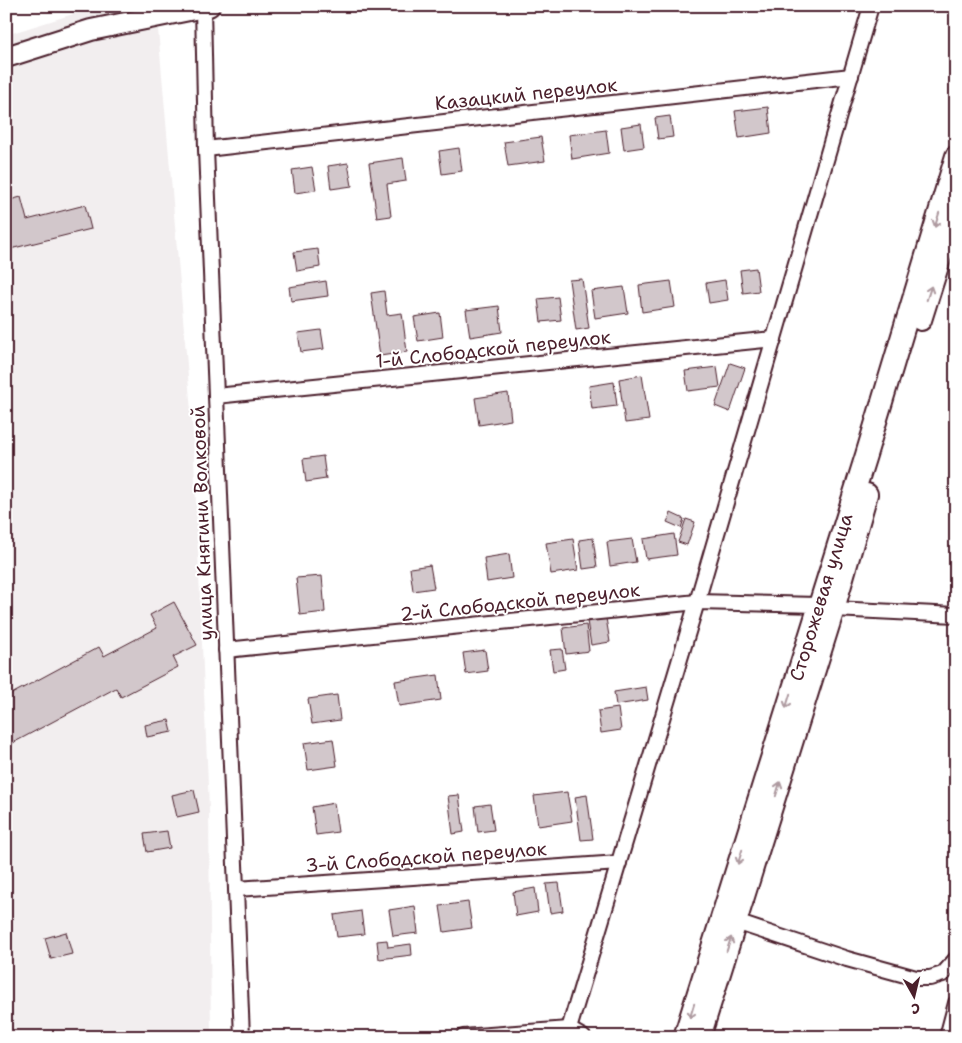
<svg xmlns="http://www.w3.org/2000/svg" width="962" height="1043" font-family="'Shantell Sans',sans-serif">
  <rect width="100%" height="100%" fill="#fff"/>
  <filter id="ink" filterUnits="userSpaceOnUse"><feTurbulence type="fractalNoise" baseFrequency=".02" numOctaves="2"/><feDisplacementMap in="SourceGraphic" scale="10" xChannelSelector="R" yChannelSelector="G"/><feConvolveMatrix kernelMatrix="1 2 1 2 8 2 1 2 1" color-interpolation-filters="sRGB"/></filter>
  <g filter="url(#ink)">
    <polygon fill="#f2eeef" points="99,6 156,6 193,434 209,808 211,1037 6,1037 6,35"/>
    <g fill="#d2c7cb" stroke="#4a1f2b">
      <polygon points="768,107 771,133 739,138 735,111"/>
      <polygon points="670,116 673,137 658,139 655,118"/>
      <polygon points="641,124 644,147 624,150 621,127"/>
      <polygon points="606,130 609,153 572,159 569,135"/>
      <polygon points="541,137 545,161 508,166 504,142"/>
      <polygon points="459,148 462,171 442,174 439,151"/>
      <polygon points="403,158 406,181 387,184 391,216 377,218 369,163"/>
      <polygon points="348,163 352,186 331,189 328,166"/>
      <polygon points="312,167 316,190 295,193 292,170"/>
      <polygon points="21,197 27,220 85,205 91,229 6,250 6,226 11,225 6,201"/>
      <polygon points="318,249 320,267 297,271 294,252"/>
      <polygon points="756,268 759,291 743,293 740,270"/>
      <polygon points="582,279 589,328 576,330 569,280"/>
      <polygon points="725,280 728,300 709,303 706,283"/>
      <polygon points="326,281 328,296 291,301 289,287"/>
      <polygon points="671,281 675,307 642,312 639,285"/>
      <polygon points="624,287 628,313 595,318 591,291"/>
      <polygon points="384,291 387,315 402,313 407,352 380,356 371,293"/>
      <polygon points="558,297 561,320 541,322 538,299"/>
      <polygon points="499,306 502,332 470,337 466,310"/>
      <polygon points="440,313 443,337 418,341 414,317"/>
      <polygon points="321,330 324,349 301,352 298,333"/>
      <polygon points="730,363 745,368 730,412 715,406"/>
      <polygon points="717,367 720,387 688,391 685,371"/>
      <polygon points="642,375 649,420 625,423 619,379"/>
      <polygon points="614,382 617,406 592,409 589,386"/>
      <polygon points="508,393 511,420 479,425 475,398"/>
      <polygon points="323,456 326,479 306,482 303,459"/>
      <polygon points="671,513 684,519 681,528 667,522"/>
      <polygon points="686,519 695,522 687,545 678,542"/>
      <polygon points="674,534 677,555 646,559 643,539"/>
      <polygon points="593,538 597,567 583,569 579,540"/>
      <polygon points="573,539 578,570 551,574 546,543"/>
      <polygon points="632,539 636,562 610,566 607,542"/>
      <polygon points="509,554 512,578 487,582 484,558"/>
      <polygon points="430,565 434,588 413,591 410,568"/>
      <polygon points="322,576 325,612 300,615 296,578"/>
      <polygon points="174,602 197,645 173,657 178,667 121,697 116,688 9,745 6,740 6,697 99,647 104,656 157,628 150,615"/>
      <polygon points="605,612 610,642 591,645 586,615"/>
      <polygon points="586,625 589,651 566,654 563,628"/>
      <polygon points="562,649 565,669 553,671 550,650"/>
      <polygon points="485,650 488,671 466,674 463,653"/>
      <polygon points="438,675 441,700 399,706 395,681"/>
      <polygon points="646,687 648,700 616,705 614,692"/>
      <polygon points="337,695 340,720 312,724 308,699"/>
      <polygon points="618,708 621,730 601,733 598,711"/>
      <polygon points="169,720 172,732 147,737 145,725"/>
      <polygon points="333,739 337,766 308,770 304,743"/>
      <polygon points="194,790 199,812 177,817 172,795"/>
      <polygon points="567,792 572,821 538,826 534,796"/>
      <polygon points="459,795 464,832 453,834 448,796"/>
      <polygon points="587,795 593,839 581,840 575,797"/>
      <polygon points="334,803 338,832 316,835 312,807"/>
      <polygon points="490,804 494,830 478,832 475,806"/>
      <polygon points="167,831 170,848 147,852 144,834"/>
      <polygon points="559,883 563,911 550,913 546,884"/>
      <polygon points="535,888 538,912 516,916 513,892"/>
      <polygon points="468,902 472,928 444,932 440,906"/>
      <polygon points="415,906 418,933 393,936 389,910"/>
      <polygon points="361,911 364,934 337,937 334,915"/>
      <polygon points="66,932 72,954 51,959 45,938"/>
      <polygon points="387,940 388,947 411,944 412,955 379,959 377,941"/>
    </g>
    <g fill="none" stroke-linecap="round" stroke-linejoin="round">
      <g stroke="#4a1f2b" stroke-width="18">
        <g id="street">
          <polyline points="203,7 206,149 242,1037"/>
          <polyline points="206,149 851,76"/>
          <polyline points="216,396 774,339"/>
          <polyline points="834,609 956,615"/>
          <polyline points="226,650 697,602 818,605"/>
          <polyline points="236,889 619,863"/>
          <polyline points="736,922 847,959 916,978 930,978 943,974 956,959"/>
          <polyline points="569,1029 697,602 871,6"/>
          <polyline points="569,1029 583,1037"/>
          <polyline points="463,1037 569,1029"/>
          <polyline points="947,1037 956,1003"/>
        </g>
      </g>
      <g stroke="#4a1f2b" stroke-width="24">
        <g id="secondary">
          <polyline points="6,57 91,30 209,6"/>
          <polyline points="921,320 956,209"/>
          <polyline points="684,1037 866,455 956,156"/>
          <polyline points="700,1037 834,609 867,494"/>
        </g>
      </g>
      <use href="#street" stroke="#fff" stroke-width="14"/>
      <use href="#secondary" stroke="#fff" stroke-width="20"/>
    </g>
    <defs><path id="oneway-shaft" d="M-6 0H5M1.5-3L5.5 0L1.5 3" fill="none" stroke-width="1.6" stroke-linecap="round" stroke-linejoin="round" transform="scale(1.25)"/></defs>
    <g stroke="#ae9aa0">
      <use href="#oneway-shaft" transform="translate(937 220) rotate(107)"/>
      <use href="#oneway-shaft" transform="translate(929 293) rotate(-72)"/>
      <use href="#oneway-shaft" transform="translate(788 701) rotate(107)"/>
      <use href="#oneway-shaft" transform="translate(778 789) rotate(-73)"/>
      <use href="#oneway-shaft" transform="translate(740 857) rotate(107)"/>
      <use href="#oneway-shaft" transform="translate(729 944) rotate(-72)"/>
      <use href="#oneway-shaft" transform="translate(692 1011) rotate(107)"/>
    </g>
  </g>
  <g text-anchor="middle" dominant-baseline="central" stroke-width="4" stroke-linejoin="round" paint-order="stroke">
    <g font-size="19" fill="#4a1f2b" stroke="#fff">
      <text transform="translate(526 94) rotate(-6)">Казацкий переулок</text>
      <text transform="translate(493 349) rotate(-6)">1-й Слободской переулок</text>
      <text transform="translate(202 523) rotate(-92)">улица Княгини Волковой</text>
      <text transform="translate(821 597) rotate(-73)">Сторожевая улица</text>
      <text transform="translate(520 602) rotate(-6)">2-й Слободской переулок</text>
      <text transform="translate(426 857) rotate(-4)">3-й Слободской переулок</text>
    </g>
  </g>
  <rect width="962" height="1043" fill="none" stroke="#fff" stroke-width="25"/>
  <rect x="12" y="12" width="937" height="1018" fill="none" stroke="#4a1f2b" stroke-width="2" filter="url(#ink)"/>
  <g transform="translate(914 996) rotate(172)" stroke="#ffffff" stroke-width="4" paint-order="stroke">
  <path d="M0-4L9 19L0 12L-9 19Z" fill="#4a1f2b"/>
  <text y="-8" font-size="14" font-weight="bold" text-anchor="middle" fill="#4a1f2b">С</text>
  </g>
</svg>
